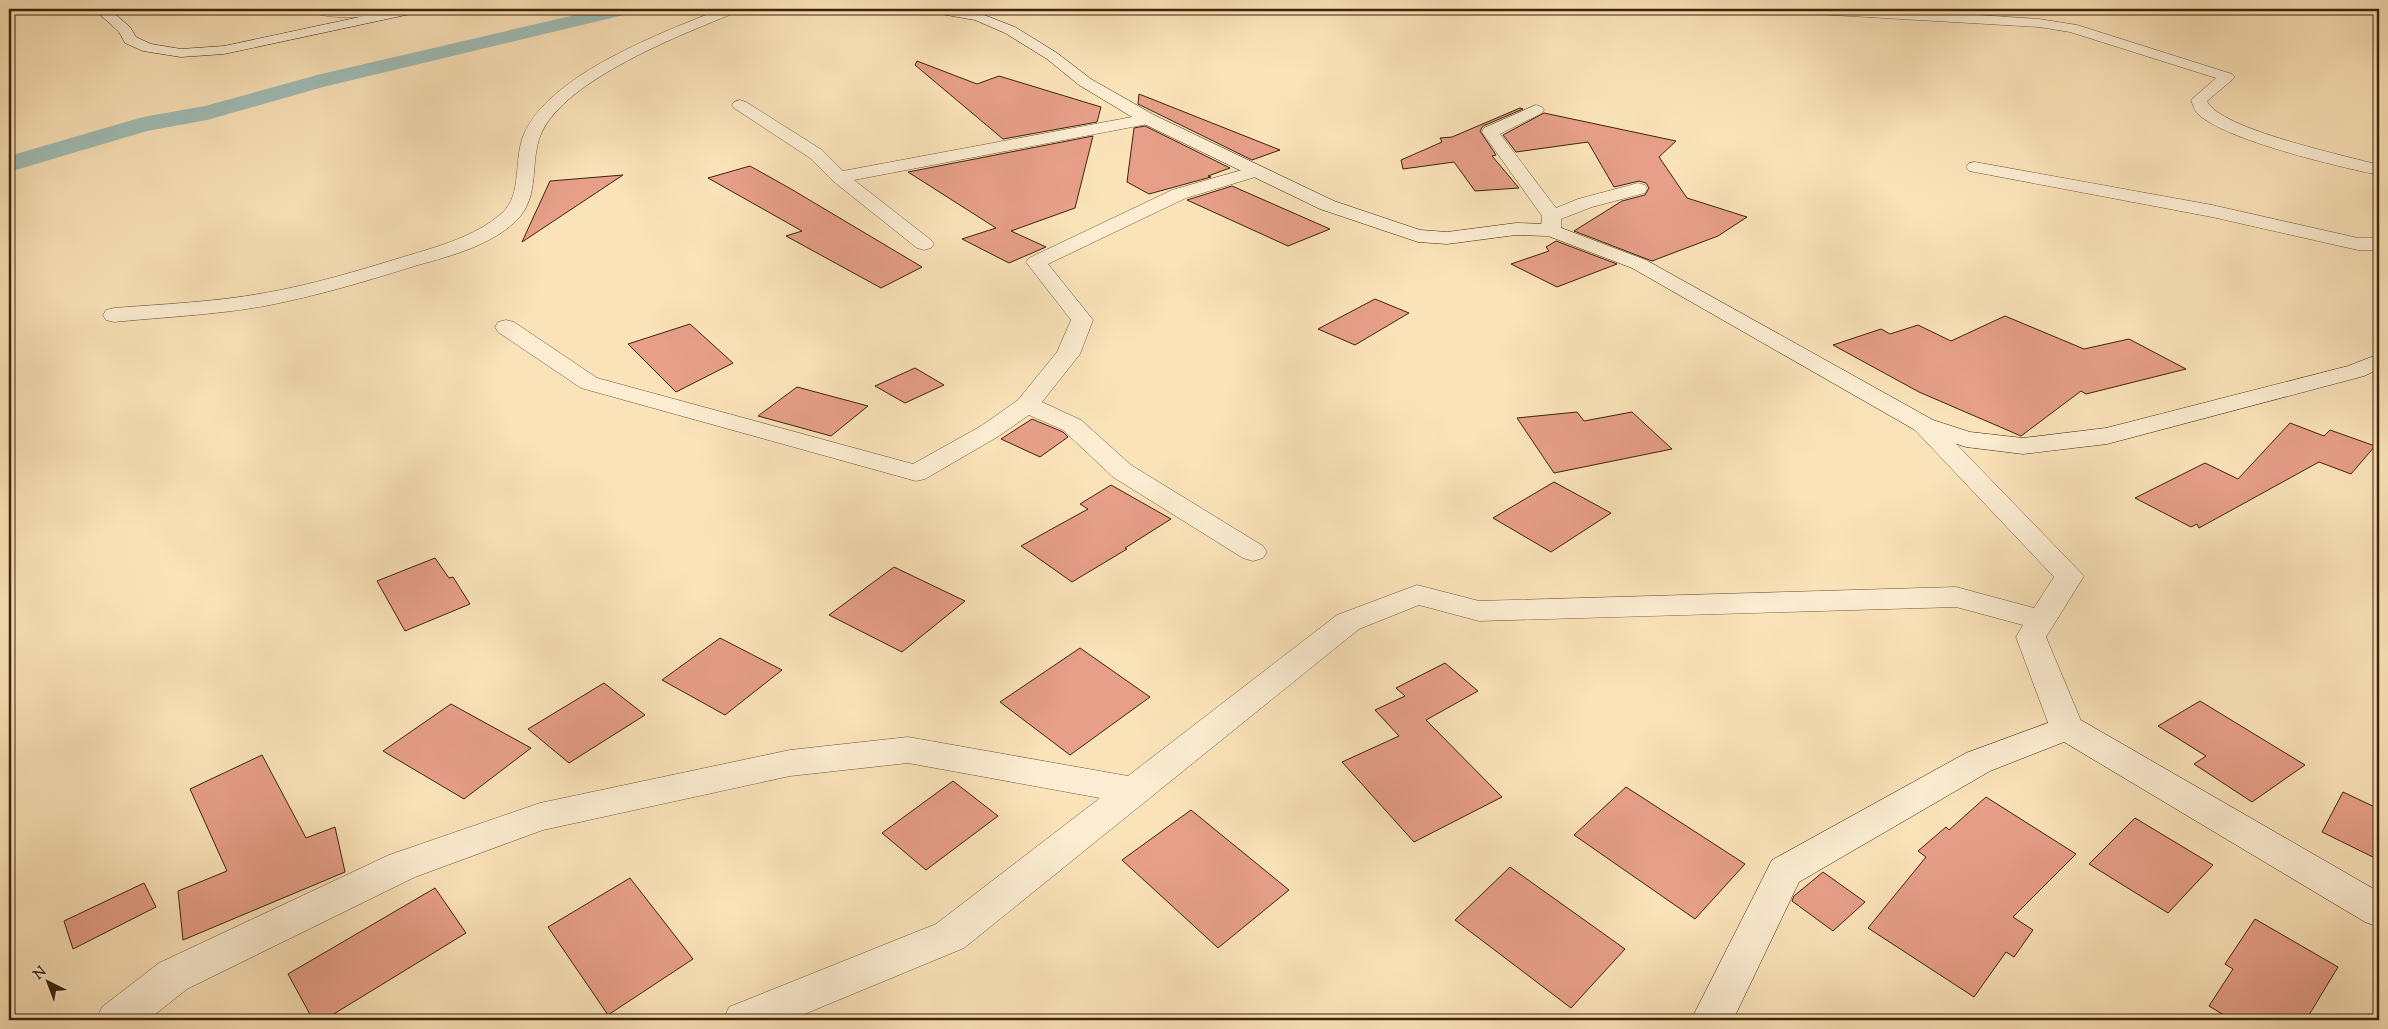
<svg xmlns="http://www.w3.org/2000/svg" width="2388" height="1029" font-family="'Sorts Mill Goudy',serif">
  <rect width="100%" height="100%" fill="#fbe3b9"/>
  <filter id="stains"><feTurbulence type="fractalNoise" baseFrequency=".004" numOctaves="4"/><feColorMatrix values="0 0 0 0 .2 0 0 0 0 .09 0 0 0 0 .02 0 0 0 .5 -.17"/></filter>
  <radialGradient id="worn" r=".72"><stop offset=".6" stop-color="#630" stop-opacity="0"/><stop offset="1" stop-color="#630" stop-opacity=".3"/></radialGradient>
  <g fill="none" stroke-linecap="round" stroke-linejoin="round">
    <polygon fill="#a0bdb6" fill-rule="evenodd" points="601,9 635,9 632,13 323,87 207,120 147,131 9,172 9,156 143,117 205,106 317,75"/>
  </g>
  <g fill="#e79f89" stroke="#3e2409">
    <polygon points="917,61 977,84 999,76 1101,107 1097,122 1003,139 915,65"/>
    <polygon points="1139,94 1280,150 1252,160 1138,104"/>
    <polygon points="1520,108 1523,109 1483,126 1480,131 1496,155 1492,156 1519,188 1475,191 1454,162 1403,169 1401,160 1442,142 1440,138 1452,137"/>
    <polygon points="1544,113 1676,141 1659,157 1687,198 1747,217 1718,236 1652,261 1574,231 1622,201 1645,195 1649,188 1646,183 1639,181 1614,187 1588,142 1516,152 1503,135"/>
    <polygon points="1145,126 1230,168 1208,176 1211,177 1149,194 1127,182 1134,128"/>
    <polygon points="1093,136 1075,208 1011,231 1046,247 1009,263 962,239 996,228 908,172"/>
    <polygon points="750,166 791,189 922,267 881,288 786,236 802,231 708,178"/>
    <polygon points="623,175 522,242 550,181"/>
    <polygon points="1232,186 1330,229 1288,246 1187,200"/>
    <polygon points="1556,241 1617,264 1557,287 1511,264 1549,251 1546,247"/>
    <polygon points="1375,299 1409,313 1355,345 1318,329"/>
    <polygon points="2005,316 2084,349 2129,339 2186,369 2086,394 2081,391 2021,436 1919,392 1833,345 1881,329 1890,334 1918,325 1951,341"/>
    <polygon points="690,324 733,363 676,392 628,344"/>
    <polygon points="915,368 944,385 905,403 875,386"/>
    <polygon points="797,387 868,406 831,436 758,416"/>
    <polygon points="1577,412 1584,421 1632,412 1672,449 1554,473 1517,418"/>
    <polygon points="1032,419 1063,432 1068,437 1040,457 1001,439"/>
    <polygon points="2290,423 2324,436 2330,430 2375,446 2351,474 2319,462 2199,528 2197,524 2191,527 2135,498 2205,463 2238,479"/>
    <polygon points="1554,482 1611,513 1551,552 1493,518"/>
    <polygon points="1111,485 1171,519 1125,548 1127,549 1072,582 1021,546 1088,509 1080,504"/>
    <polygon points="435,558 449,578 453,577 470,604 405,631 377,581"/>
    <polygon points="894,567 965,601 902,652 829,615"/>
    <polygon points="720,638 782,670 725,715 662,680"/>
    <polygon points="1080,648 1150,697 1070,755 1000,702"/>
    <polygon points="1445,663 1478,691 1426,720 1502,797 1414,842 1342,762 1399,736 1375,710 1405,696 1396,688"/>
    <polygon points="604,683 645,715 569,763 528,729"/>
    <polygon points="2200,701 2305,765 2252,802 2194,764 2206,756 2158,726"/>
    <polygon points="451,704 531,748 464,799 383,751"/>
    <polygon points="262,755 306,838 335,827 345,872 183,940 178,891 227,871 190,789"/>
    <polygon points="953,781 998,816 926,870 882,833"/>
    <polygon points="1626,787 1745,864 1695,919 1574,835"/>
    <polygon points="2343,792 2379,809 2379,860 2322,832"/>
    <polygon points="1986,797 2076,854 2013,917 2033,930 2014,957 2006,952 1974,997 1868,928 1926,857 1918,851 1946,827 1949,830"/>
    <polygon points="1191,810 1289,890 1218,948 1122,860"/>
    <polygon points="2135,818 2213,865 2168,913 2089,864"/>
    <polygon points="1510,867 1625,949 1571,1008 1455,920"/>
    <polygon points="1823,872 1865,902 1833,931 1792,901 1794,896"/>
    <polygon points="630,878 693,959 608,1015 548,927"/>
    <polygon points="144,883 156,907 73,949 64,921"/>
    <polygon points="435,888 466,933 324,1020 313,1020 288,974"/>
    <polygon points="2255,919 2338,967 2306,1020 2232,1020 2209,1006 2233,969 2225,964"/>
  </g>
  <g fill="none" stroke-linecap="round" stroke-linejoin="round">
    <g stroke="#6d5435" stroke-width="1">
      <g id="street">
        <path d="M309 9H418L411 13C391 14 321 24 309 9Z"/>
        <path d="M721 9H739L737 12C683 34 565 79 541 134 529 163 541 195 517 220 492 245 451 256 418 265 367 281 317 296 265 306 215 315 164 317 114 322L106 320 103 315 106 310 114 308C164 304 215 302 264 293 311 285 357 271 403 257 436 247 475 237 502 213 523 194 513 159 524 134 550 74 663 32 721 9Z"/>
        <path d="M1791 9H1888L2039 19 2077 25 2232 74 2235 77 2232 80 2207 101C2219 129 2347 156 2379 165V175C2339 167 2225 140 2198 114 2194 110 2193 105 2191 100L2216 78 2070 32 2039 27 1798 13Z"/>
        <polygon points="740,100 746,102 822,150 843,171 1148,114 1154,115 1156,119 1154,123 1148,124 854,180 931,240 934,244 931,248 924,250 917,248 833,181 810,158 734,108 732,105 734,102"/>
        <polygon points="1536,105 1542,107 1544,110 1542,113 1500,134 1556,208 1578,199 1638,183 1645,185 1647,189 1645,193 1592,207 1561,219 1561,230 1558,234 1544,234 1541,230 1542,216 1482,132 1484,128"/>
        <polygon points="1975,162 2212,205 2358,238 2379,238 2379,250 2358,250 2212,217 1969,171 1966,167 1969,163"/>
        <polygon points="1256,166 1262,167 1265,171 1262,175 1186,198 1048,264 1093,320 1080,354 1042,402 1081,420 1131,465 1263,546 1267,552 1263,558 1253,561 1243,558 1113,477 1063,430 1029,415 999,436 925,479 916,481 581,388 498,332 495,327 498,322 506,320 514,322 597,378 913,464 981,426 1018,400 1057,352 1071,320 1026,262 1029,258 1172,190"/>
        <polygon points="1924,417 1933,420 2084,576 2046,637 2084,728 2079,737 2067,740 2055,737 2050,728 2016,637 2023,625 1956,607 1479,621 1419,605 1359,629 964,948 790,1020 723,1020 729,1007 936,924 1100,798 908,763 790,776 543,830 415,877 187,989 148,1020 96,1020 102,1007 159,963 389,855 540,803 790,750 908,737 1128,776 1337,615 1417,585 1479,601 1956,587 2034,608 2054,577 1915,430 1911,425 1915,420"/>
      </g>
    </g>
    <g stroke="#3e2409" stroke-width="1">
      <g id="secondary">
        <polygon points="94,9 109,9 130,27 136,37 151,44 181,49 224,46 397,9 422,9 415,13 224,54 181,57 143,51 125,43 119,32"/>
        <path d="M696 9H730C723 16 703 16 696 9Z"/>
        <polygon points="928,9 956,9 979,13 1015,27 1057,53 1091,79 1154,115 1334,201 1420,230 1447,232 1516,223 1551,224 1646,260 1933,420 1970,432 2023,438 2106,428 2348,366 2379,354 2379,369 2364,376 2107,444 2023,454 1966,447 1915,430 1632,268 1548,236 1516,235 1447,244 1418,242 1320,209 1142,123 1079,85 1047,59 1005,33 975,20 935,13"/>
        <polygon points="2067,716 2079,719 2379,892 2379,927 2365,922 2064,742 1990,771 1799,882 1733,1020 1691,1020 1772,860 1966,753"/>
      </g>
    </g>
    <use href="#street" fill="#fcedd2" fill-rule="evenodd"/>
    <use href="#secondary" fill="#fcedd2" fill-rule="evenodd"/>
  </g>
  <rect width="2388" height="1029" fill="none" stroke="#fbe3b9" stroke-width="30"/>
  <rect x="10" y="10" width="2368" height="1009" fill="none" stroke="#3e2409" stroke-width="2.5"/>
  <rect x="15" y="15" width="2358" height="999" fill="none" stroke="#3e2409"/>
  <g transform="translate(48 982) rotate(318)" stroke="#fcedd2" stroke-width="4" paint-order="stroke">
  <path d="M0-4L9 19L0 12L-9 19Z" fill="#3e2409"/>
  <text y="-8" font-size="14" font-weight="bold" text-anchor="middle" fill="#3e2409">N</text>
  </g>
  <rect width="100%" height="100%" filter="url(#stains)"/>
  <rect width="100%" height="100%" fill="url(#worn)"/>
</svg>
